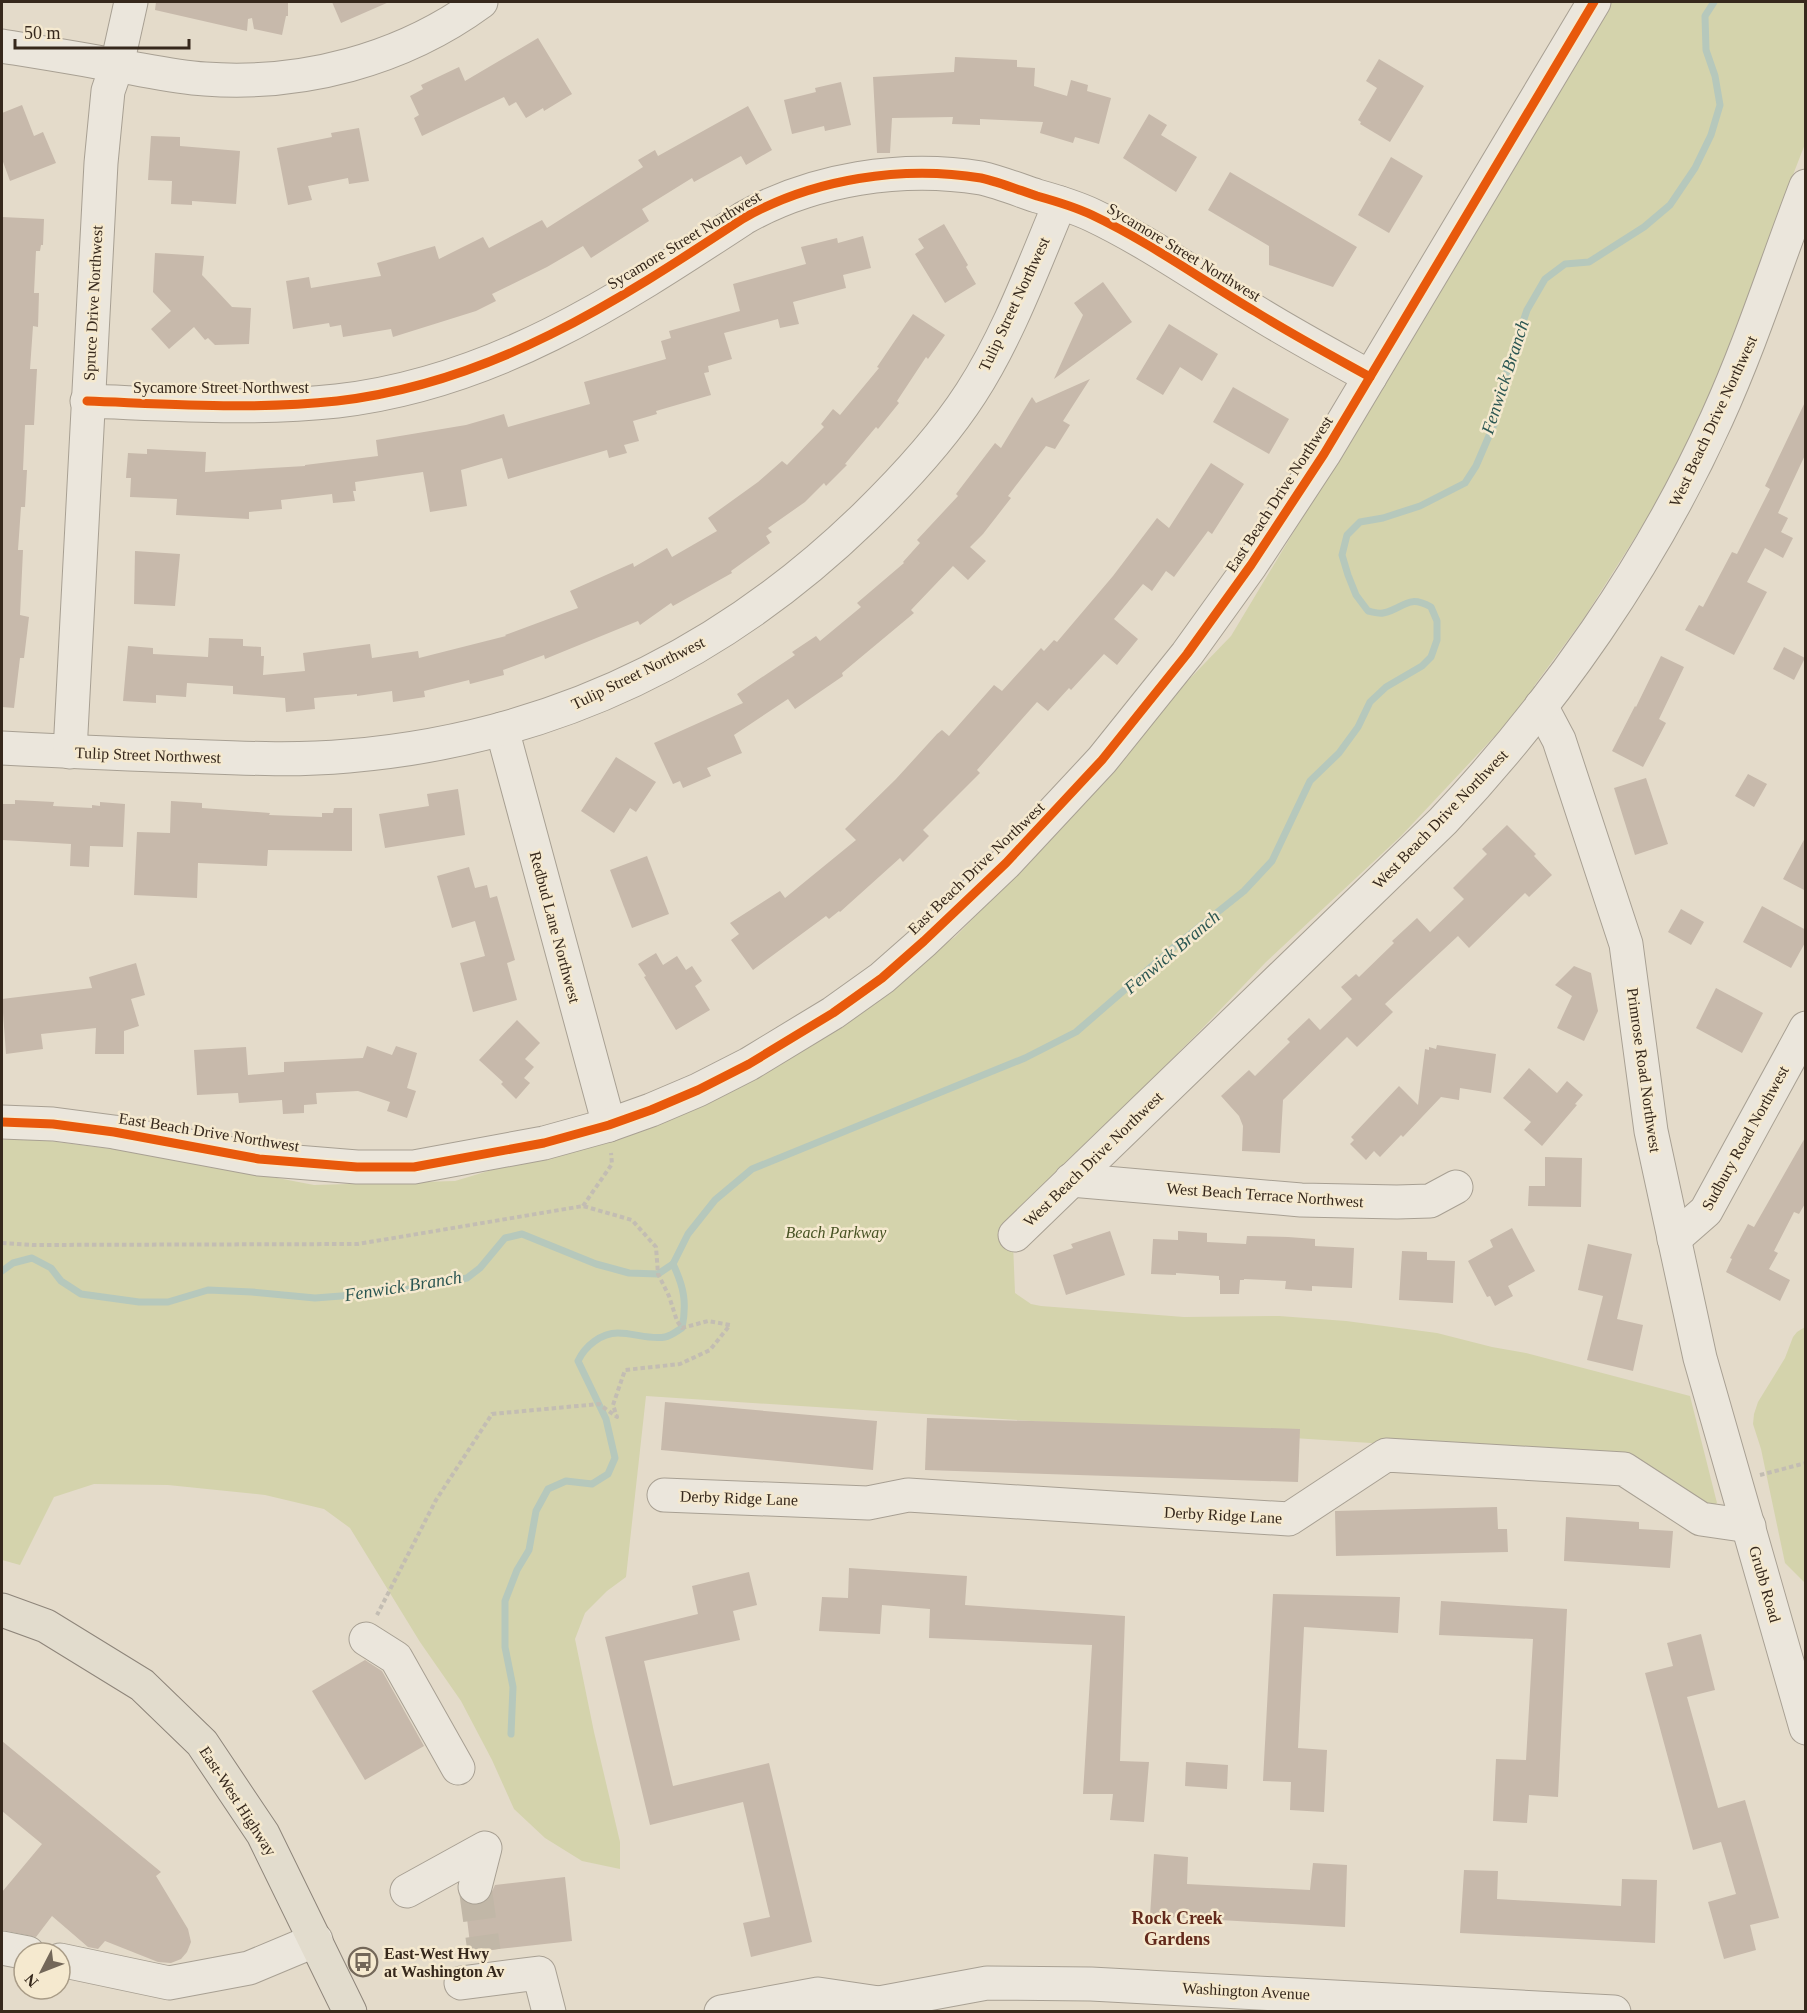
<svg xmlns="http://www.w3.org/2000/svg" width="1807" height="2013" font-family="'Times New Roman',serif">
  <rect width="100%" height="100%" fill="#e4dbca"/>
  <g fill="#d4d3ac">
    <polygon points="1605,2 1805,2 1805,144 1791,180 1736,334 1708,404 1655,506 1584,618 1534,686 1538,690 1401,836 1266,962 1196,1035 1012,1218 1015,1293 1031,1304 1041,1306 1184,1317 1279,1316 1346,1321 1437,1333 1492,1347 1526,1353 1690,1396 1717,1503 1707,1510 1633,1460 646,1396 626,1577 607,1591 585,1613 575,1639 594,1732 620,1842 620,1869 582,1861 545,1838 514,1809 492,1760 461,1701 420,1642 350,1528 324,1509 265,1495 168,1485 94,1484 54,1497 20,1565 2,1560 2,1140 26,1138 159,1155 314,1185 455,1181 658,1120 921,960 955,937 993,898 1174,695 1231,636 1495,197"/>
    <polygon points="1805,1327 1806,1581 1804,1582 1785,1563 1761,1449 1753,1424 1754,1414 1758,1402 1785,1358 1793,1337 1797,1332"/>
  </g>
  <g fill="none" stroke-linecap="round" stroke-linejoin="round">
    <g stroke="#b6c8bc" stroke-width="7">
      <path d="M2 1271 13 1263 32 1258 51 1268 61 1281 81 1294 139 1302H168L208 1290 252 1292 315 1298 380 1293 424 1287 467 1278 480 1268 505 1238 522 1234 596 1264 629 1273 658 1274 673 1264 688 1234 715 1200 752 1169 1025 1058 1076 1032 1174 947 1244 891 1272 861 1310 781 1339 753 1358 727 1370 702 1386 687 1422 666 1431 657 1437 640V621L1431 607C1407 594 1405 608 1383 613 1379 614 1373 612 1368 611L1356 595 1348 575 1342 555 1347 535 1360 522 1383 518 1420 506 1465 483 1476 466 1495 422 1509 363 1527 310 1545 279 1565 264 1589 262 1644 227 1670 205 1695 168 1711 135 1720 105 1715 76 1706 50 1705 16 1714 2"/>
      <path d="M511 1734 513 1687 505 1647V1601L517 1570 529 1550 536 1511 548 1489 566 1481 592 1484 608 1474 615 1458 606 1419 578 1361C585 1346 601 1333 618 1333 634 1333 650 1340 665 1337 671 1336 677 1331 682 1328 687 1303 684 1287 673 1264"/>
    </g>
  </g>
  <g fill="#c7b9ab">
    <polygon points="156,2 288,2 288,16 286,16 282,35 254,29 252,18 248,19 247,31 155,10"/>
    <polygon points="332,2 389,2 341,23"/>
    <polygon points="538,38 572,94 544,111 543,108 526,118 516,102 509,106 504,97 422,136 414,118 419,115 410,96 423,89 421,85 459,67 465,81"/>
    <polygon points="955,57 1017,60 1017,67 1035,68 1034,86 1067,96 1071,80 1088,85 1087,91 1111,98 1099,144 1075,137 1073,143 1040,133 1043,122 980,119 980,125 952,124 953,117 892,118 890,153 877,153 873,77 954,72"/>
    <polygon points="1379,59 1424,86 1390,142 1360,124 1361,122 1358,120 1377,88 1366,81"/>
    <polygon points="841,82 851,125 825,131 824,126 792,134 784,100 816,92 815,88"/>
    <polygon points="22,105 34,136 43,132 56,163 10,181 2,159 2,113"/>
    <polygon points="748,106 772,150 746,165 741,156 694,182 692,178 642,209 649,221 591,258 583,246 547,267 492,294 496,301 476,311 393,337 391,329 343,337 341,325 330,327 329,323 293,329 286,281 309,277 311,288 381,276 377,263 435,246 439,259 483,237 489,248 542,220 547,228 643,167 638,160 655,150 658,156"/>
    <polygon points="1149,114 1167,125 1161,135 1197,157 1176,192 1123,158"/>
    <polygon points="359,128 369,181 349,184 348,178 308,186 312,200 288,205 277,148 332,137 331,133"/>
    <polygon points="151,136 180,137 180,146 240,151 236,204 192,201 192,205 171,204 172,181 148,180"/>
    <polygon points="1391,157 1423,176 1389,233 1358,215"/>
    <polygon points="1230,172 1357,247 1333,287 1269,265 1269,246 1208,210"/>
    <polygon points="2,217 44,219 43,245 41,245 40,251 36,251 34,293 39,293 38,327 33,326 30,369 37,369 34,425 25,425 23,470 27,470 25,507 21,507 18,550 23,550 20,615 29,617 24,658 20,658 14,708 2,707"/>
    <polygon points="944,224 968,265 966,267 976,284 945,303 915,254 924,248 918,239"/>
    <polygon points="863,236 871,268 843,275 846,288 793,302 799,324 780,328 778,319 724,333 732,359 708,366 709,372 704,373 711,395 656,411 657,414 633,421 639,441 624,445 627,453 609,458 607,450 508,479 502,458 461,470 467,506 430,512 423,472 355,482 356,491 353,491 355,501 333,503 332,494 281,500 282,509 249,512 249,519 176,515 177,499 130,497 131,478 126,478 128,453 147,454 147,449 206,452 205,472 305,466 305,465 378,456 376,440 466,425 504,414 508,427 590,404 584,382 666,359 661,341 671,338 669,331 740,311 733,284 806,264 801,247 837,238 838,243"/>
    <polygon points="155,253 204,256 202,275 232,307 251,308 249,344 215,345 208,338 205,340 194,327 169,349 151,329 171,311 153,292"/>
    <polygon points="1103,282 1132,322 1054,379 1083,315 1074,303"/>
    <polygon points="913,314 945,335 928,359 926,357 897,401 899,403 878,429 876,427 845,464 847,465 826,486 824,483 805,502 768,528 772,532 766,536 770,543 731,571 732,573 673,606 671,603 640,625 638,621 545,659 544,655 503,670 504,675 470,684 469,680 424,691 425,697 393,702 392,691 357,696 357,694 314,698 315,709 286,712 285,698 233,694 233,686 187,683 186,697 156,695 156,703 123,701 128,646 153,648 153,654 208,657 209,638 243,639 243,646 261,647 261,656 264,656 263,675 305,671 303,653 370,644 372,658 418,651 419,658 506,636 505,635 578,608 570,591 633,563 634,567 667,548 672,557 717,531 708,518 758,482 782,461 787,465 824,427 821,424 833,409 840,415 879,368 877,367"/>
    <polygon points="1169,324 1218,354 1202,381 1180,367 1163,395 1136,379"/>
    <polygon points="1090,379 1063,421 1070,425 1055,449 1046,446 1008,496 1011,498 983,534 970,547 986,561 968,580 953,566 911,610 914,613 842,673 843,676 795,709 788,699 734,735 742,753 707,768 711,776 683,788 680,781 673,784 654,743 743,703 737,694 795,655 792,652 816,636 820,641 861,607 857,603 904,563 903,562 920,543 917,540 958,496 956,494 995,443 1001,448 1032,397 1036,403"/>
    <polygon points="1233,387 1289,419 1269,454 1213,422"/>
    <polygon points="1806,400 1806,453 1778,513 1788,518 1781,532 1793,538 1783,558 1765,548 1747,582 1767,592 1734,655 1685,630 1699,605 1703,607 1732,552 1737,554 1770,489 1765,486"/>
    <polygon points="1211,463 1244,484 1212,534 1208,531 1174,577 1166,571 1152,591 1143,584 1114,619 1138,639 1117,665 1104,654 1071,690 1069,688 1048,711 1037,702 977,770 980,773 923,830 929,836 903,862 900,858 840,912 839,911 829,919 826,916 753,970 731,940 739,934 730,923 780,891 785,898 856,840 845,829 896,779 937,734 942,730 949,736 994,685 1002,691 1041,648 1044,651 1054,640 1057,642 1113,576 1157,518 1169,528"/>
    <polygon points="135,551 180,554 175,606 134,604"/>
    <polygon points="1784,647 1805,658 1794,680 1773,669"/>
    <polygon points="1661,656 1684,667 1659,719 1666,723 1643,767 1612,751 1635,706 1636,707"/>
    <polygon points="616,757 656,782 636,812 630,808 614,833 581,811"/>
    <polygon points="1748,774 1767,784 1754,807 1735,796"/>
    <polygon points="1646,778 1668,844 1635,855 1614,788"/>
    <polygon points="458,789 465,835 385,848 379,814 429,806 427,794"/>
    <polygon points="15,800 54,802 53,806 92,808 92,805 100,806 100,802 125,804 123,847 90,846 89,867 70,866 71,844 2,840 2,804 15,804"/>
    <polygon points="171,801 202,803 202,808 270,813 269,815 322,817 322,813 333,813 334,808 352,808 352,851 268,850 267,866 198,863 197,898 134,895 137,832 170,833"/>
    <polygon points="1507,825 1536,854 1534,856 1552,875 1529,897 1525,893 1469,948 1458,936 1385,1004 1393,1012 1357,1047 1347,1037 1283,1100 1280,1153 1242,1151 1243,1126 1239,1116 1221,1096 1249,1070 1255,1076 1290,1042 1287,1039 1309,1018 1320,1030 1352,999 1341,987 1356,974 1359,977 1394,943 1392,941 1417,918 1430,932 1464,899 1453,888 1487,854 1482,849"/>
    <polygon points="1806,836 1806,891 1783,879"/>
    <polygon points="647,856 669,914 632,928 610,870"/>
    <polygon points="469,867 475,888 487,885 490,898 497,896 515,960 507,963 517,1000 473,1012 460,963 485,956 475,921 452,928 437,876"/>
    <polygon points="1762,906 1806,930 1806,941 1791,968 1743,942"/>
    <polygon points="1681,909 1704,922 1691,945 1668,932"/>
    <polygon points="656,953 663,965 677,956 686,970 692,966 702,981 695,986 710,1010 676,1030 644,977 646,976 638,964"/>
    <polygon points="136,963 145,995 131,999 139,1026 124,1031 124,1054 95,1054 96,1028 41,1034 43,1049 6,1054 2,999 92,988 89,977"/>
    <polygon points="1574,966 1591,973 1598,1011 1584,1041 1557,1028 1572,996 1555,985"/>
    <polygon points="1716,988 1763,1013 1742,1053 1696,1028"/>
    <polygon points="517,1020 540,1043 525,1059 534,1067 524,1078 530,1083 516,1099 501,1084 503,1082 479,1060"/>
    <polygon points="1437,1045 1496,1054 1491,1093 1460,1088 1459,1100 1441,1097 1403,1137 1401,1135 1380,1157 1374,1151 1366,1160 1350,1144 1354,1140 1351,1137 1399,1086 1418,1105 1425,1049 1429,1050 1429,1047 1436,1049"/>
    <polygon points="367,1046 392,1055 396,1046 417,1053 407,1088 416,1091 407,1118 387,1111 390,1102 358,1091 316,1093 317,1104 304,1105 304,1113 283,1114 282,1100 239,1103 238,1093 197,1095 194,1050 246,1047 248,1075 284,1072 284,1062 363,1058"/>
    <polygon points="1529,1068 1557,1093 1567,1081 1583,1095 1575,1104 1577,1105 1542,1146 1524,1130 1531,1122 1503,1098"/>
    <polygon points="1806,1136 1806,1202 1799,1214 1794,1212 1774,1251 1778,1253 1769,1269 1790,1280 1780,1301 1726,1272 1732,1259 1730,1258 1748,1224 1754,1227"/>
    <polygon points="1545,1157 1582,1158 1581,1207 1528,1206 1529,1186 1545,1186"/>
    <polygon points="1512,1228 1535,1271 1508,1286 1513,1296 1495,1306 1490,1296 1487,1297 1468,1261 1493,1247 1490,1240"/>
    <polygon points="1110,1231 1125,1275 1066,1295 1053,1255 1073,1248 1071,1244"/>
    <polygon points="1178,1231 1207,1233 1207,1242 1246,1244 1247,1236 1288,1237 1315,1239 1315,1246 1354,1248 1352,1288 1312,1286 1312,1291 1285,1289 1286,1281 1244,1279 1244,1280 1240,1280 1239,1294 1220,1294 1220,1280 1219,1280 1219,1276 1176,1273 1176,1275 1151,1274 1153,1239 1178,1240"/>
    <polygon points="1588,1244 1632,1254 1617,1319 1643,1325 1633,1371 1587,1360 1603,1296 1578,1290"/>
    <polygon points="1402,1251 1427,1252 1427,1260 1455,1261 1453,1303 1399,1300"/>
    <polygon points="665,1402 877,1421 873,1470 661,1450"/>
    <polygon points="927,1418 1300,1429 1298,1482 925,1470"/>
    <polygon points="1497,1507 1498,1529 1507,1529 1508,1552 1336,1556 1335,1511"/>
    <polygon points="1566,1517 1639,1522 1639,1529 1673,1531 1670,1568 1564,1561"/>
    <polygon points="849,1568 967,1576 965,1605 1125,1616 1120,1761 1149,1762 1144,1822 1110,1820 1113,1794 1083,1794 1092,1645 929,1638 930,1609 882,1605 880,1634 819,1631 822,1597 848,1598"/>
    <polygon points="749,1572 757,1605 733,1611 740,1640 644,1661 673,1786 769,1763 812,1942 751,1957 743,1923 770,1917 743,1802 650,1825 605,1637 698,1614 692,1586"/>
    <polygon points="1273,1594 1400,1597 1398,1633 1304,1627 1298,1748 1327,1750 1324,1812 1290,1810 1291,1782 1263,1781"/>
    <polygon points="1441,1601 1567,1609 1558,1797 1529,1795 1527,1823 1493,1821 1496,1759 1526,1760 1533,1639 1439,1635"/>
    <polygon points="1701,1634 1715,1690 1687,1697 1718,1808 1745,1800 1779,1918 1750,1925 1756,1950 1724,1959 1708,1902 1736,1894 1721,1842 1693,1850 1645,1673 1673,1666 1667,1643"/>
    <polygon points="365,1660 382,1671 424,1746 365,1780 312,1691"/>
    <polygon points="2,1741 161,1872 156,1876 188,1929 191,1942 187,1952 181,1959 171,1963 158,1962 105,1941 98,1949 88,1947 52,1916 36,1937 2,1930 2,1892 42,1844 2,1811"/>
    <polygon points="1186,1762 1228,1765 1227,1789 1185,1786"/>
    <polygon points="1154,1854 1188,1857 1187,1884 1310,1890 1313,1863 1347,1865 1345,1927 1150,1916"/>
    <polygon points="1464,1870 1498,1871 1497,1899 1621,1906 1622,1879 1657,1880 1655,1943 1460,1933"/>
    <polygon points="565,1877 572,1941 471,1952 465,1902 471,1905 479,1905 488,1900 495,1885"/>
  </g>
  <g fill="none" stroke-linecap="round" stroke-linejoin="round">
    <polyline stroke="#c1b7a7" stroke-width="33" stroke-dasharray="33 16" stroke-linecap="butt" points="475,1887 484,1951"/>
    <g stroke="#a8a093" stroke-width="35">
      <g id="minor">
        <path d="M2 46C39 52 77 58 114 65 145 70 174 77 205 79 302 86 402 60 481 2"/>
        <path d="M87 401C170 404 254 410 337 401 493 383 616 302 744 218 813 179 902 165 981 178 999 182 1019 190 1037 196 1055 201 1075 207 1092 215 1149 242 1202 280 1256 312 1293 335 1332 356 1370 377"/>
        <polyline points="1541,706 1559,740 1626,944 1651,1131 1700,1358 1806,1728"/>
        <polyline points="502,729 609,1125"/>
        <path d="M2 748C62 751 123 754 185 756 239 758 293 761 348 756 549 739 721 657 865 517 904 479 942 438 971 393 1009 334 1033 267 1060 203"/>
        <polyline points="70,752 101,163 108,91 117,65 131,2"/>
        <polyline points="2,1122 53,1124 114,1132 259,1159 357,1167 414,1167 544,1143 609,1125 651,1110 698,1090 749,1064 833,1013 882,978 924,941 1006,863 1102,760 1187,654 1251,565 1324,454 1594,2"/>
        <polyline points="1071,1180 1301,1200 1397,1202 1430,1201 1456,1187"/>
        <path d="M1015 1235 1443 821C1554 703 1650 566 1717 418 1752 341 1776 264 1806 186"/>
        <polyline points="1674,1239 1706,1211 1806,1028"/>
        <polyline points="664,1495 868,1503 908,1495 1289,1519 1386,1455 1624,1469 1701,1519 1749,1526"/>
        <polyline points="366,1639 396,1658 458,1768"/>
        <polyline points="407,1891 485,1848 475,1887"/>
        <polyline points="2,1948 28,1953"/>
        <polyline points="60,1960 169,1983 249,1968 316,1940"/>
        <polyline points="461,1983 539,1973 549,2012"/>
        <polyline points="721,2012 818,1994 879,2003"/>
        <polyline points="863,2012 879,2003 987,1983 1091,1984 1614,2012"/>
      </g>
    </g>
    <g stroke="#8e857a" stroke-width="35">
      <polyline id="major" points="2,1610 46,1626 142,1685 202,1743 263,1834 350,2012"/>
    </g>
    <g stroke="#c3bdb3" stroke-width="4" stroke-dasharray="4.5 3" stroke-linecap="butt">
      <polyline points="583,1206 612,1164 611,1153"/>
      <polyline points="2,1243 33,1245 358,1244 583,1206 632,1220 656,1247 658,1274 669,1296 677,1321 682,1328 708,1321 730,1325 710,1350 680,1364 625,1370 613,1405 617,1417 599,1404 492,1414 436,1500 377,1615"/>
      <polyline points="1760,1475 1806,1463"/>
    </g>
    <use href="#minor" stroke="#ebe6dc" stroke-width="33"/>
    <use href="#major" stroke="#e2dccd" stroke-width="33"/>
    <g stroke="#f5e9cf" stroke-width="13">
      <g id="cycleway">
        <path d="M87 401C170 404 254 410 337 401 493 383 616 302 744 218 813 179 902 165 981 178 999 182 1019 190 1037 196 1055 201 1075 207 1092 215 1149 242 1202 280 1256 312 1293 335 1332 356 1370 377"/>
        <polyline points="2,1122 53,1124 114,1132 259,1159 357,1167 414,1167 544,1143 609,1125 651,1110 698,1090 749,1064 833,1013 882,978 924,941 1006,863 1102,760 1187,654 1251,565 1324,454 1594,2"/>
      </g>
    </g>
    <use href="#cycleway" stroke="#e8590c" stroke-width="9"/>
  </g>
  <defs>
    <g id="bus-ring" transform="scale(1.5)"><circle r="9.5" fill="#f5e9cf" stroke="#736759" stroke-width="1.5"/><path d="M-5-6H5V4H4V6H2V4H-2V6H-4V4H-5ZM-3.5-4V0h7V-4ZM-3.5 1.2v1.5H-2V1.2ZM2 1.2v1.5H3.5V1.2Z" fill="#736759"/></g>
  </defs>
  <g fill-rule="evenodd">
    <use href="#bus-ring" x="363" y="1962"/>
  </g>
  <g text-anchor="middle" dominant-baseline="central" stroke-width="5" stroke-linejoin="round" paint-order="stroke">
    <g font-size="16" fill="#36281c" stroke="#f5e9cf">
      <text transform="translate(684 240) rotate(-31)">Sycamore Street Northwest</text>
      <text transform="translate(1184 252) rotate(31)">Sycamore Street Northwest</text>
      <text transform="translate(93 303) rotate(-87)">Spruce Drive Northwest</text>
      <text transform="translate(1014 304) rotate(-65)">Tulip Street Northwest</text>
      <text x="221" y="387">Sycamore Street Northwest</text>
      <text transform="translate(1713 421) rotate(-65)">West Beach Drive Northwest</text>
      <text transform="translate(1279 494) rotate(-57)">East Beach Drive Northwest</text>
      <text transform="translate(638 673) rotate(-26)">Tulip Street Northwest</text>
      <text transform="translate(148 755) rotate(2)">Tulip Street Northwest</text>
      <text transform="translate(1440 819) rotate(-46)">West Beach Drive Northwest</text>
      <text transform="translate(976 868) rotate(-44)">East Beach Drive Northwest</text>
      <text transform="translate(555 927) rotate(75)">Redbud Lane Northwest</text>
      <text transform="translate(1644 1070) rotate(82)">Primrose Road Northwest</text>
      <text transform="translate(209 1132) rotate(9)">East Beach Drive Northwest</text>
      <text transform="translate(1745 1138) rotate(-61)">Sudbury Road Northwest</text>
      <text transform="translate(1093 1159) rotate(-44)">West Beach Drive Northwest</text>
      <text transform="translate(1265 1195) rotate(4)">West Beach Terrace Northwest</text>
      <text transform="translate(739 1498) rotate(2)">Derby Ridge Lane</text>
      <text transform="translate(1223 1515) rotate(3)">Derby Ridge Lane</text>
      <text transform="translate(1765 1584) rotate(74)">Grubb Road</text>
      <text transform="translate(238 1801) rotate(57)">East-West Highway</text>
      <text transform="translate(1246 1991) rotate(3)">Washington Avenue</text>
    </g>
    <g font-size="16" font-style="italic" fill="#475223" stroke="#f5e9cf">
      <text x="836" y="1232">Beach Parkway</text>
    </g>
    <g font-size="16" font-weight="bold" fill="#36281c" stroke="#f5e9cf" text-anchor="start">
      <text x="384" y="1953">East-West Hwy<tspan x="384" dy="18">at Washington Av</tspan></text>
    </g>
    <g font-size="18" font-style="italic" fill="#2b5652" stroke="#f5e9cf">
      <text transform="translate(1505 377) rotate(-72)">Fenwick Branch</text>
      <text transform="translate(1172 952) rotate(-40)">Fenwick Branch</text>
      <text transform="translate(403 1286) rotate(-9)">Fenwick Branch</text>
    </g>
    <g font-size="18" font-weight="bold" fill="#62291b" stroke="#f5e9cf">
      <text x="1177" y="1918">Rock Creek<tspan x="1177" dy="21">Gardens</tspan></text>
    </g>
  </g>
  <rect width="1807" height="2013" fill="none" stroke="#36281c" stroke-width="6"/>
  <g transform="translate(42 1971) rotate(228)"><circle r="28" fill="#f5e9cf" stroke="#a99c87" stroke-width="1.5"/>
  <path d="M0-4.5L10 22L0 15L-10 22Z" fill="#736759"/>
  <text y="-9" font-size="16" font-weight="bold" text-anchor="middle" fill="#36281c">N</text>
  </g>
  <path d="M15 39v9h174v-9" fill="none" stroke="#36281c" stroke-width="3"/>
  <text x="24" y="39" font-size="18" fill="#36281c" stroke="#f5e9cf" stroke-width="4.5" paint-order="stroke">50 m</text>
</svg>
